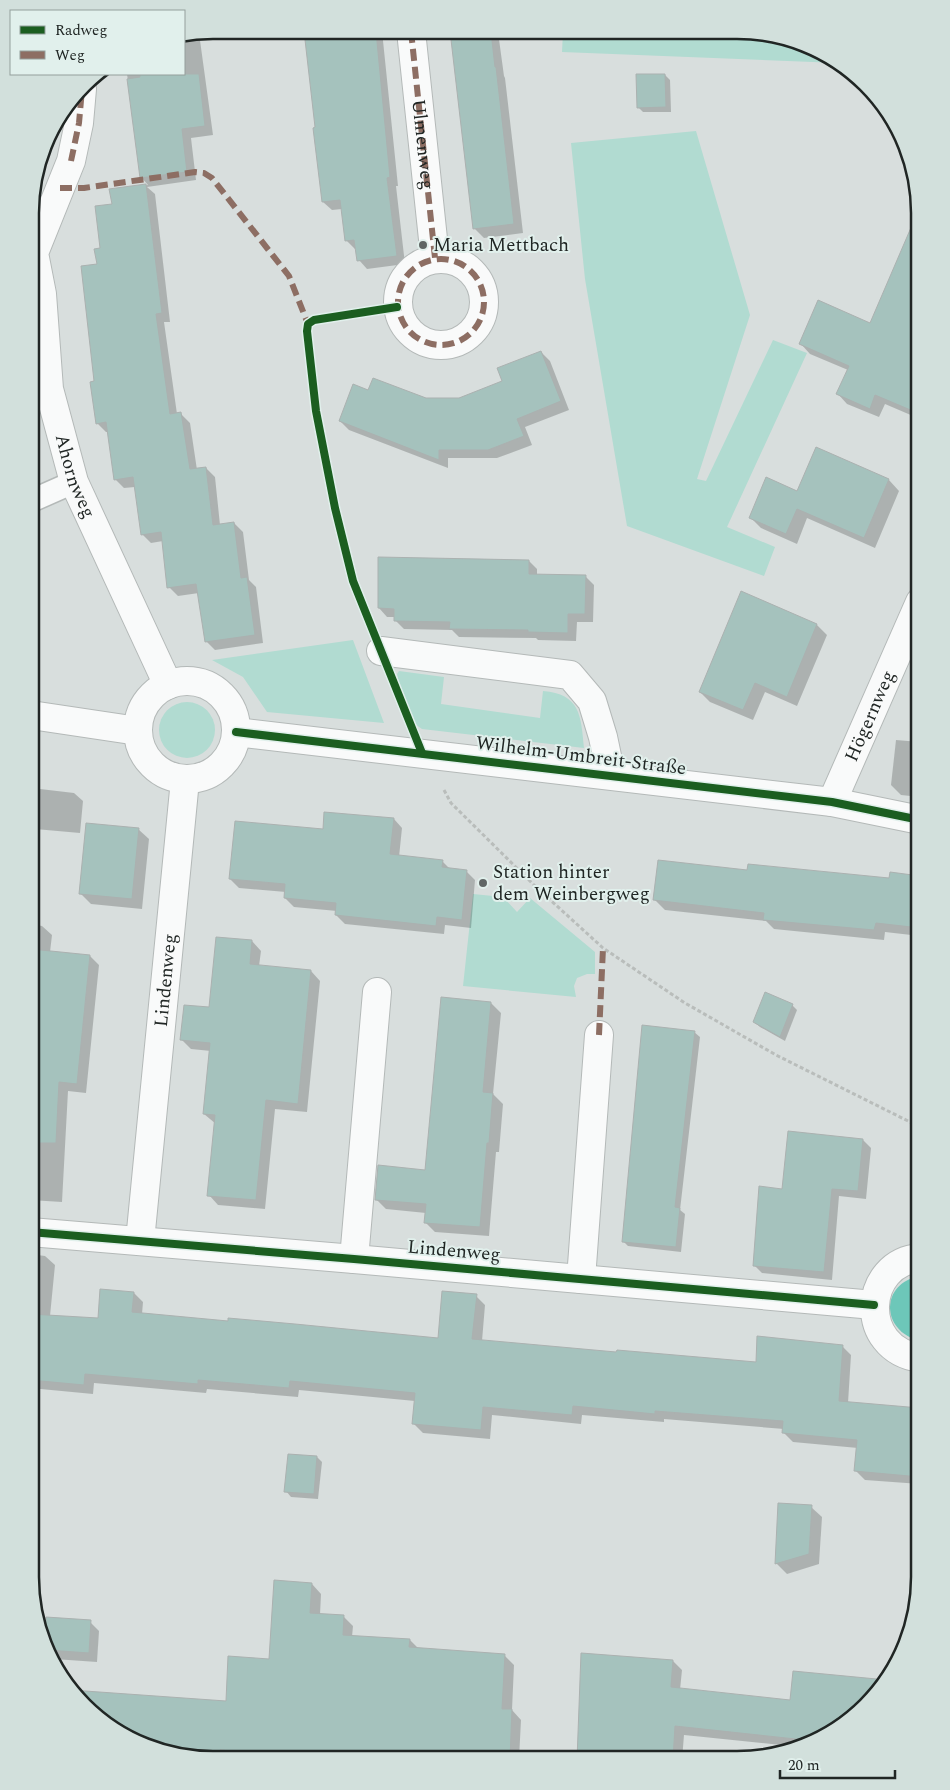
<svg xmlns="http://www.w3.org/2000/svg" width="950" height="1790" font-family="Spectral,serif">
  <rect width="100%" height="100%" fill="#d8dedd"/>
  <g fill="#b1dbd1">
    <polygon points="563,32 772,33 818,49 838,63 562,52"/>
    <polygon points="696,131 750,315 697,479 706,481 773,340 807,353 727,527 775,547 764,576 627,526 585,279 571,143"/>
    <polygon points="353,640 384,723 267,712 243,677 212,660"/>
    <path d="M399 671 444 677 441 704 540 718 543 691C580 694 581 715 584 748L422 729C404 718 402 694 397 674Z"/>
    <circle cx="187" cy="730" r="28"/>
    <polygon points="473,894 503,897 517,912 530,898 595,952 595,974 587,974 577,978 574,986 576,997 463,986"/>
  </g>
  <path fill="#6dc7b9" d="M920 1276V1341C880 1331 880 1283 920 1276Z"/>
  <g fill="#0003">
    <polygon points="305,31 382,31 398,186 396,186 405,264 367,269 359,260 357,248 355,249 346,240 342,209 332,210 323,202 317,128"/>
    <polygon points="452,31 498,32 504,76 505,78 523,233 484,238 474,228"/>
    <polygon points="199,33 213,135 191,138 196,180 147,187 155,194 170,322 164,322 177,414 181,414 190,423 197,470 206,468 215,477 220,525 234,523 243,532 249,580 256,587 263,643 215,650 206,641 199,593 178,596 169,587 163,541 151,543 142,534 135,487 124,488 115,479 109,432 106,432 97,423 96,382 98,265 113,205 111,190 148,185 141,177 127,74 184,74 184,36"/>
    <polygon points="665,75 670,80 671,112 643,112 638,107"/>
    <polygon points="905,245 920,251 920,419 885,404 879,417 847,404 838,394 848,370 810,354 801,344 871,325"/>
    <polygon points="541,352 550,361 569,410 525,427 532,445 497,458 448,458 448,468 349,430 340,421 369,391 426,399 459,399 504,382"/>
    <polygon points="816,449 889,480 899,491 875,548 807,518 797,544 761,528 751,518 798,492"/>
    <polygon points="529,561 537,569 537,576 586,577 594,585 593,622 577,622 576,641 538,640 536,638 459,637 452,630 404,629 395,620 395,617 387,617 379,608"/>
    <polygon points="741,593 817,625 827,635 797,706 765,692 753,720 710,702 700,692"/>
    <polygon points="896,740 920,742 920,797 901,795 891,785"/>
    <polygon points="40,789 74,793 83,801 80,833 35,829 31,867 31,792 40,792"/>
    <polygon points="394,819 402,828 399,857 442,861 450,869 466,871 475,880 471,928 445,925 444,934 345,924 336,915 337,911 294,907 285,898 286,892 239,888 230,879 324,831"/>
    <polygon points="138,829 149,839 142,909 91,904 81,894"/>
    <polygon points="748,871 890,879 920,877 920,936 885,932 884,940 774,929 766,921 665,910 655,900"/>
    <polygon points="31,924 42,926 52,935 50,952 90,956 99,965 86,1093 68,1091 62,1202 30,1200"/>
    <polygon points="252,941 261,951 259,966 311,971 320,981 307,1112 275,1109 265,1209 218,1205 209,1195 216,1124 204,1114 211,1051 191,1049 181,1039 210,1009"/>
    <polygon points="491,1003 501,1013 493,1094 503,1104 499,1152 496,1152 489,1236 435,1232 425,1222 426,1213 386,1209 376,1199 427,1171"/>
    <polygon points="792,1005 797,1010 785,1041 760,1027 754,1022"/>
    <polygon points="694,1032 700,1037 680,1210 685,1214 681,1252 628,1246 623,1241"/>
    <polygon points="863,1140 871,1148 866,1199 839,1196 832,1280 762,1273 754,1265 783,1190"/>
    <polygon points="30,1254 45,1256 55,1265 50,1316 99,1319 134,1293 143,1302 142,1314 439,1340 476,1296 485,1305 482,1341 618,1353 757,1363 842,1346 851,1355 848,1403 920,1409 920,1484 865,1480 856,1471 858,1448 793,1442 784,1433 784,1429 664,1419 664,1422 582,1415 581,1424 492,1415 490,1439 423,1433 413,1423 415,1401 299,1390 298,1397 207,1389 206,1393 94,1383 93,1394 30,1388"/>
    <polygon points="317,1457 322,1462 318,1499 291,1497 286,1491"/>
    <polygon points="811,1507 822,1517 819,1564 787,1574 776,1563"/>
    <polygon points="312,1584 321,1594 320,1615 343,1616 353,1626 352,1637 410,1640 419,1649 504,1655 514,1665 512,1710 521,1720 519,1759 189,1758 143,1746 93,1715 94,1693 227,1702 270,1660"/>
    <polygon points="47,1618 90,1622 99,1631 97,1662 54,1659 49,1654 45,1646"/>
    <polygon points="673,1661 682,1670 680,1690 791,1702 839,1729 801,1747 684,1735 682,1760 578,1760"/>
  </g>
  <g fill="#a5c2bd" stroke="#abb1b0">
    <polygon points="304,31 376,31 390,177 387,178 397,256 357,261 354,240 345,241 340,200 322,202 313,128 315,127"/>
    <polygon points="450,31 491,32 495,67 496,67 514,224 473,229"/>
    <polygon points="140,74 199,74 205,126 182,129 187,172 140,178 127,79 140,77"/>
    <polygon points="636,74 665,74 666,107 637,108"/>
    <polygon points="146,184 162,313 156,314 170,414 181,412 190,469 206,467 213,525 234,522 241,578 247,577 255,635 205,642 196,584 167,588 161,532 141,535 133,477 114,480 106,422 96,424 90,382 94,381 81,266 97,264 94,249 100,248 95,206 112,204 109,189"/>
    <polygon points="919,209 920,414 875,395 870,409 836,394 849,366 799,344 818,300 870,323"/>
    <polygon points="541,351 561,401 517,419 524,436 488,450 439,450 439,460 339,421 353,384 368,390 373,378 426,398 459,398 502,381 497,368"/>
    <polygon points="816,447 889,479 864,538 797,509 786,534 749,518 766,477 797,491"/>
    <polygon points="378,557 529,560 529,574 586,575 585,614 568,614 568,633 528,632 528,630 449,629 450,622 394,621 394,609 378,608"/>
    <polygon points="741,591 817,624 787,697 755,683 743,710 699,692"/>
    <polygon points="324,812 394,818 390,854 443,860 442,867 467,870 462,920 437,917 436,926 335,915 336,903 284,898 285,884 229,879 235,821 323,829"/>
    <polygon points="86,823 139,828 132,899 79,894"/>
    <polygon points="658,860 747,870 748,864 889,878 890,872 920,876 920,928 876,923 874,930 763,920 764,913 653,900"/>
    <polygon points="216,937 252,940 250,964 311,970 298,1104 266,1100 256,1200 207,1196 215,1115 203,1114 210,1043 180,1040 184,1005 209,1007"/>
    <polygon points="31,949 90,955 77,1084 59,1082 56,1143 30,1143"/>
    <polygon points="765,992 793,1004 780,1037 753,1022"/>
    <polygon points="441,997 491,1002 483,1092 493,1093 489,1143 487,1143 480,1227 424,1223 426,1204 375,1200 378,1165 425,1170"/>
    <polygon points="642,1025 695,1031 675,1207 680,1208 676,1247 622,1242"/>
    <polygon points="788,1131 863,1139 858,1191 832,1189 824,1272 753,1266 759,1186 782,1189"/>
    <polygon points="100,1289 134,1292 132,1312 228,1321 228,1318 295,1324 438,1338 442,1291 477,1294 472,1339 616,1352 617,1350 756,1362 757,1336 843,1345 839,1401 920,1408 920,1477 854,1471 857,1440 782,1433 783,1421 655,1411 655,1414 573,1406 572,1415 483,1407 481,1430 412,1424 415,1393 290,1381 289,1388 198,1380 198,1384 85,1374 84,1385 30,1380 30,1314 98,1318"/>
    <polygon points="288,1454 317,1456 314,1494 284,1492"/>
    <polygon points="778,1503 812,1505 809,1554 775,1564"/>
    <polygon points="274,1580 312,1583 310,1613 344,1615 343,1635 410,1639 409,1647 505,1654 502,1709 512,1709 510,1759 341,1759 220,1750 220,1754 156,1750 143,1746 93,1715 71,1690 226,1701 228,1656 269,1659"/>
    <polygon points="46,1617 91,1620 89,1653 47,1650 44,1644"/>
    <polygon points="581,1653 673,1660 671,1687 790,1700 793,1671 887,1680 882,1689 839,1729 814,1741 675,1726 673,1760 577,1760"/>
  </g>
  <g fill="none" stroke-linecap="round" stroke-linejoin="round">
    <g stroke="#b4b9b8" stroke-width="25">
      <polyline id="service" points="31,501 74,482"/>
    </g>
    <g stroke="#b4b9b8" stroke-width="30">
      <g id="minor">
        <polyline points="411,31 435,258"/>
        <path id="s1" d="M82 89 79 123 71 161 34 253 42 294 49 389 74 482 168 685"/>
        <circle cx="441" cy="302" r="43"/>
        <polyline points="381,651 570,675 592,701 603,737 611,775"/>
        <circle cx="187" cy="730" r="49"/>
        <polyline points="31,715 138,731"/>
        <polyline points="236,732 832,802 920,820"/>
        <path id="s2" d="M832 802 920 602"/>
        <polyline points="30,1232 354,1259 874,1305"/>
        <path id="s3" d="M140 1241 185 780"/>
        <polyline points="354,1259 377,992"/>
        <polyline points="581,1279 599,1035"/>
        <path d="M920 1358C857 1349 863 1262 920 1258"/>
      </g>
    </g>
    <polyline stroke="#b9bdbb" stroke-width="3" stroke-dasharray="4 2.5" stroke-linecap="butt" points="444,790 451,803 535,886 603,948 685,1003 776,1055 920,1127"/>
    <use href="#service" stroke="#f9fafa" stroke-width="22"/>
    <use href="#minor" stroke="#f9fafa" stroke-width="28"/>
    <g stroke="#8d6e63" stroke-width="6" stroke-dasharray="12 6" stroke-linecap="butt">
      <path id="s4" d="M411 31 435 258"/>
      <polyline points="71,161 79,123 82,89"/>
      <polyline points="60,188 84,188 195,172 204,173 212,178 289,276 308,324"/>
      <circle cx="441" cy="302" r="43"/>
      <polyline points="599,1035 603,948"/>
    </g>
    <g stroke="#e1f0ec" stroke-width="11">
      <g id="cycleway">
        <polyline points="397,307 314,320 308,324 307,331 316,411 335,508 353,581 422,753"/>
        <polyline points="236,732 832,802 920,820"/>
        <polyline points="30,1232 354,1259 874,1305"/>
      </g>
    </g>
    <use href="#cycleway" stroke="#1b5e20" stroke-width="8"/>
  </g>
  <g fill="#606665" stroke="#e1f0ec" stroke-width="2">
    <circle cx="423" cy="245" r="5"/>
    <circle cx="483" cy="883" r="5"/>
  </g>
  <g text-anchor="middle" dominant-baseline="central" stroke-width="4" stroke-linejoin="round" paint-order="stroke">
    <g font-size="19" fill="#202624" stroke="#e1f0ec">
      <text stroke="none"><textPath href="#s4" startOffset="114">Ulmenweg</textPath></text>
      <text stroke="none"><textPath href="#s1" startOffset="400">Ahornweg</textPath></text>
      <text stroke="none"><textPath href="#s2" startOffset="94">Högernweg</textPath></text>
      <text transform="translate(581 756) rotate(7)">Wilhelm-Umbreit-Straße</text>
      <text stroke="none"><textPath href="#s3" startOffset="262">Lindenweg</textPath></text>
      <text transform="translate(454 1251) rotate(5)">Lindenweg</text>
    </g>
    <g font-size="19" fill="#202624" stroke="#e1f0ec" text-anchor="start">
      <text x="433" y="245">Maria Mettbach</text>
      <text x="493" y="872">Station hinter<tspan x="493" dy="22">dem Weinbergweg</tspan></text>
    </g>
  </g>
  <path d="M0 0H950V1790H0ZM213 39H737A174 174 0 0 1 911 213V1577A174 174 0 0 1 737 1751H213A174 174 0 0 1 39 1577V213A174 174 0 0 1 213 39Z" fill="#d2e0dc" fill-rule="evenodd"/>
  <path fill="none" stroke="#202624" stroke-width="2.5" d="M213 39H737A174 174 0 0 1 911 213V1577A174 174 0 0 1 737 1751H213A174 174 0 0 1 39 1577V213A174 174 0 0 1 213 39Z"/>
  <rect x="10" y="10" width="175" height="65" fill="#e1f0ec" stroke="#949f9c"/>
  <rect x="20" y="26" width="25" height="8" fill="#1b5e20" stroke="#949f9c"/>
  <text x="55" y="35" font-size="15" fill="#202624">Radweg</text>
  <rect x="20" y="51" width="25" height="8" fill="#8d6e63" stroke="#949f9c"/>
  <text x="55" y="60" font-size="15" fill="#202624">Weg</text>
  <path d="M780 1770v8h115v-8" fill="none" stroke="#202624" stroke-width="2.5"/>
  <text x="788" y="1770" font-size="15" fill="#202624" stroke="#e1f0ec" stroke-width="4" paint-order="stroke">20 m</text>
</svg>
